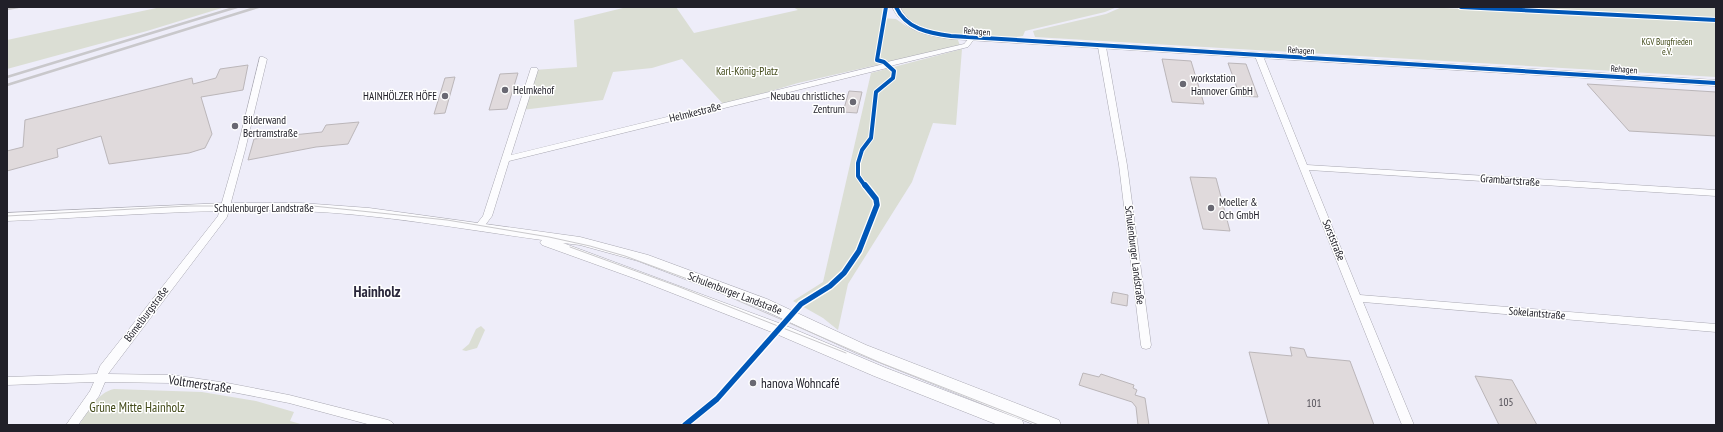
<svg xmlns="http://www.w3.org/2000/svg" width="1723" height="432" font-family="'PT Sans Narrow',sans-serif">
  <rect width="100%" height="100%" fill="#eeedf9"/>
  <g fill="#dbded4">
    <polygon points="161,7 225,7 147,31 7,69 7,40"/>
    <polygon points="627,7 676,7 694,33 798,10 793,7 883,7 881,18 896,19 906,26 918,32 930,36 958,40 960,46 798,83 724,105 682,59 652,68 613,72 603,100 522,110 534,70 577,67 574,20"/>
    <polygon points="898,7 1117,7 1105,12 1025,31 1023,36 998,40 939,35 911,26"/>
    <polygon points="1122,7 1425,7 1716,22 1716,77 1035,37 1033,31 1106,14"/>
    <polygon points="1478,7 1716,7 1716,19 1712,19"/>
    <polygon points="962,49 956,125 933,123 912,182 848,284 838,330 823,318 793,301 823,282 871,73"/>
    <polygon points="481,326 485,330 477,348 466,351 462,350 469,344 476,329"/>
    <path d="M114 389 202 392 256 401 294 412 290 421 304 425H79C88 412 98 392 114 389Z"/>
  </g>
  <g fill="#e0dadc" stroke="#bbb6b9">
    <polygon points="1162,59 1191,61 1204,104 1172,102"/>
    <polygon points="1228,63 1246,64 1258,97 1240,96"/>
    <polygon points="248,65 243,90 201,97 212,134 205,148 189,153 109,164 101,136 57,149 58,157 7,171 7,151 23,147 25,120 192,78 193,84 216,78 220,69"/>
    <polygon points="518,73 507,109 489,110 500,74"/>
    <polygon points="455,77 445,113 434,114 445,78"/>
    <polygon points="1587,84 1716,92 1716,136 1629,131"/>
    <polygon points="849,91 862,92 857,113 843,112"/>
    <polygon points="359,122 348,144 316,147 248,160 254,139 322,132 326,125"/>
    <polygon points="1190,177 1216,178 1230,231 1203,229"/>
    <polygon points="1113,292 1128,295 1127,306 1111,303"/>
    <polygon points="1290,347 1304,349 1307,357 1350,361 1374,425 1269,425 1249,352 1292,356"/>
    <polygon points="1083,373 1099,377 1101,374 1134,385 1133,388 1137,390 1135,395 1145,398 1149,425 1138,425 1136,407 1132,402 1079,385"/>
    <polygon points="1475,376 1512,380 1537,425 1499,425"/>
  </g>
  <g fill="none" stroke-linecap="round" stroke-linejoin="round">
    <g stroke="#a9a8b2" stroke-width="1">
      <g id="minor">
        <polygon points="972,36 975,38 968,47 890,66 886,64 887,62 964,44 970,37"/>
        <polygon points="1102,45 1106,47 1127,165 1151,345 1150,348 1146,349 1142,348 1141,345 1119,165 1098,47"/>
        <polygon points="1256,54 1262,54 1263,56 1307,165 1716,190 1716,196 1309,170 1360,295 1716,324 1716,332 1363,302 1414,425 1402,425 1255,56"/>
        <polygon points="260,57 263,57 267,59 245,150 227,217 108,374 172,375 227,383 289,395 388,420 392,422 394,425 371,425 289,403 227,391 172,383 105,382 99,396 78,425 66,425 90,391 94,382 7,385 7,377 97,374 100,366 218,216 237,150"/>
        <polygon points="884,64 887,64 887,68 509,161 492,216 483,228 477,228 475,226 483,216 531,68 537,68 538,70 511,155"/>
      </g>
    </g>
    <g stroke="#a9a8b2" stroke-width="1">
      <path id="tertiary" d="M892 7H900C910 28 931 31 951 34L1716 80V86L951 39C926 35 904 32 892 7Z"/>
    </g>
    <g stroke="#a9a8b2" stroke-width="1">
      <path id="secondary" d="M225 203H301L369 208 580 237 648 255 767 299 866 345 1059 420 1061 425H1035L856 353 757 307 638 261 580 245 563 243 784 325 886 368 1022 420 1024 425H998L874 376 774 333 639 280 542 245 540 242 542 240C462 229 381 214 301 211 204 208 104 217 7 221V213Z"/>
    </g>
    <use href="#minor" fill="#fcfcfe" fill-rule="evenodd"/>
    <use href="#tertiary" fill="#fcfcfe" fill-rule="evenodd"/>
    <use href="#secondary" fill="#fcfcfe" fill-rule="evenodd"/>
    <g stroke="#c9c8cb" stroke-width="1">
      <polyline points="7,216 188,206 313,206 447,220 549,237 590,246 625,256 693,281 881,363 1039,425"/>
      <polyline points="570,247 677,286 846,353"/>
    </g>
    <g stroke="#c9c8cb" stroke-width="2.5">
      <polyline points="7,9 18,7"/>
      <polyline points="7,77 237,7"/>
      <polyline points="7,85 258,7"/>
    </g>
    <g stroke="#fff" stroke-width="6">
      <g id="cycleway-far1">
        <path d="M896 7C906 29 929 33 951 36L1716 83"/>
        <polyline points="1461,7 1716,20"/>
        <polyline points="865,186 858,176 858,163 862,150 871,138 876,92 893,78 894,71 884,62 877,60 886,7"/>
      </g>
    </g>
    <g stroke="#fff" stroke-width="8">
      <polyline id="cycleway" points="685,425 717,399 801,304 830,286 844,273 859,251 877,205 876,199 865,185"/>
    </g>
    <use href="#cycleway-far1" stroke="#0057b8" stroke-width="4"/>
    <use href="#cycleway" stroke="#0057b8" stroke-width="5.5"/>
  </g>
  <g fill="#696872" stroke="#fff" stroke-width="1.5">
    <circle cx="1183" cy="84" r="4"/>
    <circle cx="505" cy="90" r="4"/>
    <circle cx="445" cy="96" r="4"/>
    <circle cx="853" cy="102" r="4"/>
    <circle cx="235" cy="126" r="4"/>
    <circle cx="1211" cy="208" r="4"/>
    <circle cx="753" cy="383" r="4"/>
  </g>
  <g text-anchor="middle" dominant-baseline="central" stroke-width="3" stroke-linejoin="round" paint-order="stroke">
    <g font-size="9" fill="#212029" stroke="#fff">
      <text transform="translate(977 31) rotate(4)">Rehagen</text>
      <text transform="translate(1301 50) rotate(3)">Rehagen</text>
      <text transform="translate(1624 69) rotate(4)">Rehagen</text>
    </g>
    <g font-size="9" fill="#424a19" stroke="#fff">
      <text x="1667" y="41">KGV Burgfrieden<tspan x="1667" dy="10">e.V.</tspan></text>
    </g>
    <g font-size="11" fill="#424a19" stroke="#fff">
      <text x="747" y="71">Karl-König-Platz</text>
    </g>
    <g font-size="11" fill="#212029" stroke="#fff" text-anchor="start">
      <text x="1191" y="78">workstation<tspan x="1191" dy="13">Hannover GmbH</tspan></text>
      <text x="513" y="90">Helmkehof</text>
      <text x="437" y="96" text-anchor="end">HAINHÖLZER HÖFE</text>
      <text x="845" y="96" text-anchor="end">Neubau christliches<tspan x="845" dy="13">Zentrum</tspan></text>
      <text x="243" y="120">Bilderwand<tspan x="243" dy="13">Bertramstraße</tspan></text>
      <text x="1219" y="202">Moeller &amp;<tspan x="1219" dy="13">Och GmbH</tspan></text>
    </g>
    <g font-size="11" fill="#212029" stroke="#fff">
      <text transform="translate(695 112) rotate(-14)">Helmkestraße</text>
      <text transform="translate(1510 180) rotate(4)">Grambartstraße</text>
      <text x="264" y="208">Schulenburger Landstraße</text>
      <text transform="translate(1334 240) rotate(68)">Sorststraße</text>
      <text transform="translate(1135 255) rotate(83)">Schulenburger Landstraße</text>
      <text transform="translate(735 293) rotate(21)">Schulenburger Landstraße</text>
      <text transform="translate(1537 313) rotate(5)">Sokelantstraße</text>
      <text transform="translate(146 314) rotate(-53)">Bömelburgstraße</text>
    </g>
    <g font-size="11" fill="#514e56">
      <text x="1506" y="402">105</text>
      <text x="1314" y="403">101</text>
    </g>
    <g font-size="13" fill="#212029" stroke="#fff" text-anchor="start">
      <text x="761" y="383">hanova Wohncafé</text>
    </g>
    <g font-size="13" fill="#212029" stroke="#fff">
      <text transform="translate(200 384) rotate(8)">Voltmerstraße</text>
    </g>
    <g font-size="13" fill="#424a19" stroke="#fff">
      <text x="137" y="407">Grüne Mitte Hainholz</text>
    </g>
    <g font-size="15" font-weight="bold" fill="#2b283c" stroke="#fff">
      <text x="377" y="291">Hainholz</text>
    </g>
  </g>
  <rect width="1723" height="432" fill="none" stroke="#212029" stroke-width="16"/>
</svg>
